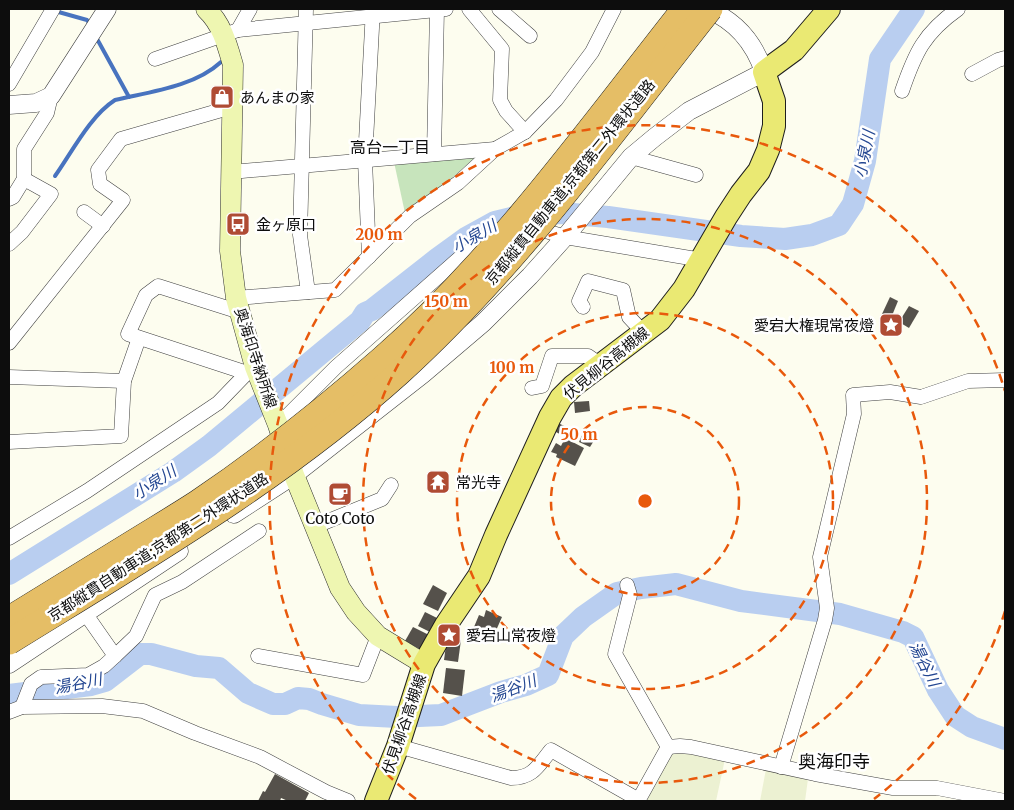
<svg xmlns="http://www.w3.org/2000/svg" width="1014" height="810" font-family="Merriweather,'Noto Sans JP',serif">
  <rect width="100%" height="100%" fill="#fdfdef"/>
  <g fill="#ecf1d2">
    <polygon points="671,752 725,759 716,801 647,801 664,759"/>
    <polygon points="766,769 808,779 805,801 760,801"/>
  </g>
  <polygon fill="#c7e4bc" points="477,156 453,177 405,213 394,162"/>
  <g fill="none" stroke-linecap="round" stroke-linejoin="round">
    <g stroke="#4873bf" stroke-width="4">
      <polyline points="55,11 87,20 91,26"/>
      <polyline points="96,37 129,97"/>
      <path d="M55 176C72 152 90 116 115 100 149 92 194 87 221 62"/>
    </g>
    <g stroke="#b9cef0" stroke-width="22">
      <polyline points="9,574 173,472 209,446 360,321 365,313 372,310 437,259 466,238 495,222 520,216 561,213 608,217 741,236 785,239 812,235 839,225 853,204 865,161 880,59 914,9"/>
      <polyline points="9,695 91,685 105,681 140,654 151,654 196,666 219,668 248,693 273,704 285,704 298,698 309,699 322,704 359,715 397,717 441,715 501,692 526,685 548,675 563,636 583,617 617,593 641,588 676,584 741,601 840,614 903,632 913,637 938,690 955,716 972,727 1005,739"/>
    </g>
  </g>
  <g fill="#55514b">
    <polygon points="890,297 898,301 891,318 882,314"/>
    <polygon points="909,306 919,311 909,328 899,322"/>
    <polygon points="589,401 590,411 575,413 574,402"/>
    <polygon points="558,423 577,432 573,441 554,431"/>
    <polygon points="583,433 595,439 590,447 579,442"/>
    <polygon points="565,438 584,448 575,466 556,457 557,454 551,452 556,443 561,446"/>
    <polygon points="433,585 447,593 438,611 423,604"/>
    <polygon points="486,610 502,617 494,635 474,627 479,615 484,617"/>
    <polygon points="425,612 439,619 432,633 418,626"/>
    <polygon points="413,627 431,636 423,651 405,641"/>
    <polygon points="447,638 461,640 458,662 444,660"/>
    <polygon points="446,668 465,670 462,696 443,693"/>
    <polygon points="275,774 309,793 305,801 288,801 281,798 280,801 258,801 263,791 265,792"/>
  </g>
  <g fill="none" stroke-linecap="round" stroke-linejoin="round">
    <g stroke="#404040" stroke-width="15">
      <g id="minor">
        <polyline points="306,9 300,235 308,292"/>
        <polyline points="469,9 502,49 500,100 506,111 525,132"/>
        <polyline points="499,9 530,36"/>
        <polyline points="238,30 250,9"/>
        <polyline points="155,59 238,30 446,9"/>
        <polyline points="972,74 998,60 1005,58"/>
        <polyline points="9,84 53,9"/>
        <path d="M902 91C915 53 924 33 958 9"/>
        <polyline points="434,154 437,9"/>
        <polyline points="631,157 696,175"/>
        <polyline points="231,172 495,149"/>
        <polyline points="9,199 13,197 24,179 24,149 47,113 51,96"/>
        <polyline points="84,212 103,226"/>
        <polyline points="532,231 546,231 565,237 702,260"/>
        <polyline points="9,244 22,232 51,194 24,179"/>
        <polyline points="369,257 365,160 373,9"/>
        <polyline points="236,298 335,290 410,216 458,183 495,149 525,132 556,100 592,52 614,9"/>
        <polyline points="583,307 579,301 588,281 623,290 629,317 644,333"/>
        <polyline points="240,312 158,286 146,295 128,334 247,373"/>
        <polyline points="9,343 123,200 100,184 98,170 121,139 232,107"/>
        <polyline points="9,377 124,381"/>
        <polyline points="532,388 542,386 552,356 588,356 601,365"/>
        <polyline points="278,425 336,367 464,254 490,240"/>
        <polyline points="9,442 121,436 124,381 139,338"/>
        <polyline points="316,526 382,499 391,485"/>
        <polyline points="9,538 87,491 218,403 247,373 255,367"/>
        <polyline points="627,585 630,595 615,654 668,747"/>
        <polyline points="115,656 136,636 155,595 182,582 259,531"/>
        <polyline points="258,656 363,675 378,636"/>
        <polyline points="22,707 31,684 41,677 88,675 104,666 115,656 85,613"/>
        <polyline points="9,712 22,707 102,706 143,711 195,733 260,757 326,792 348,801"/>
        <path d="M398 746 511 778C533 778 538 766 551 750L639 800"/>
        <polyline points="668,747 680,746 691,747 815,774 893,788 937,788 1005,801"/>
        <polyline points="781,767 825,620 827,608 820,557 854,414 853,395 890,392 921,397 968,381 1005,380"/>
        <polyline points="638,801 668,747"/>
      </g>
    </g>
    <g stroke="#404040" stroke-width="19">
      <g id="tertiary">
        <polyline points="9,105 36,103 51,96 107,9"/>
        <path d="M234 514 294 475 423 374 483 323 530 276 565 237 631 157 655 137 689 111 764 72C754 42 736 21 707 9"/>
        <polyline points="9,664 179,551"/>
      </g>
    </g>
    <g stroke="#2f2f2f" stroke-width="21">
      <path id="secondary" d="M206 9C222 24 227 44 233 65L230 251 236 298 255 367 278 425 294 475 340 588 356 612 378 636 424 664"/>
    </g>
    <g stroke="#1e1e1e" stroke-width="24">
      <polyline id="primary" points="376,801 398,746 424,664 446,625 479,576 496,535 550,417 561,398 573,386 660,320 684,289 726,217 741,194 759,171 768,150 774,126 774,101 764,72 794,50 829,9"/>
    </g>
    <use href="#minor" stroke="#fff" stroke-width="14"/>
    <use href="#tertiary" stroke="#fff" stroke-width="18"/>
    <use href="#secondary" stroke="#eef6b1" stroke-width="20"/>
    <use href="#primary" stroke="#eae973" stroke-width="22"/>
    <g stroke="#1e1e1e" stroke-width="26" stroke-linecap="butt">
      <g id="motorway-bridge">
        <path d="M9 619C51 593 93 567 134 542 155 529 177 516 197 503 262 459 324 410 383 358 498 257 589 129 684 9"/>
        <path d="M9 642C143 559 281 479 399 373 517 266 611 134 710 9"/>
      </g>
    </g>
    <use href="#motorway-bridge" stroke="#e5be66" stroke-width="25"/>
  </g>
  <g fill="none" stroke="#e8590c" stroke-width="2.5" stroke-dasharray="9 6">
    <circle cx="645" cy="501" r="94"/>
    <circle cx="645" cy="501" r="188"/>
    <circle cx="645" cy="501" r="282"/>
    <path d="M1005 611A376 376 0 0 1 874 799M416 799A376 376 0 1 1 1005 391"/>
  </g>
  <defs>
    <g id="shop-square" transform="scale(1.25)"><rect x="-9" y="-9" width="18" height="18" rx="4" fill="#af4b34" stroke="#fff"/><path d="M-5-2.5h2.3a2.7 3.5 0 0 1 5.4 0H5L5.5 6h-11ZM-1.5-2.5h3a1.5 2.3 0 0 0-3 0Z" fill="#fff"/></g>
    <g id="bus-square" transform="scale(1.25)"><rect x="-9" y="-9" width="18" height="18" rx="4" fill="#af4b34" stroke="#fff"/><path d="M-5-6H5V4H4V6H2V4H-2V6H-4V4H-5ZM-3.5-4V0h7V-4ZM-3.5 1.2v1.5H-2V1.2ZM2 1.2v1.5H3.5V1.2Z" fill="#fff"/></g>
    <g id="sight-square" transform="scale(1.25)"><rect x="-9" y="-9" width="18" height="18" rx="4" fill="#af4b34" stroke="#fff"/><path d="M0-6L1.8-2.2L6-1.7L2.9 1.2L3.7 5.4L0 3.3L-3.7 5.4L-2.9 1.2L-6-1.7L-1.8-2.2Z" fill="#fff"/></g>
    <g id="temple-square" transform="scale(1.25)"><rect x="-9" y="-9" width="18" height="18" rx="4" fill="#af4b34" stroke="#fff"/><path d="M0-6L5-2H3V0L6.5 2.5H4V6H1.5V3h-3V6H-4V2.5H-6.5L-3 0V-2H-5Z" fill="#fff"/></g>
    <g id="cafe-square" transform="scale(1.25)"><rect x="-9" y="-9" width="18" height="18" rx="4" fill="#af4b34" stroke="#fff"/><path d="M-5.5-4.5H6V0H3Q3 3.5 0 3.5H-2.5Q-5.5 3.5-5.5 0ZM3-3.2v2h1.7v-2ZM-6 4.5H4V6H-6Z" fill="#fff"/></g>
  </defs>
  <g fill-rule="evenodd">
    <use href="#shop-square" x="222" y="97"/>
    <use href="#bus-square" x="238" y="224"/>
    <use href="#sight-square" x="891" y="325"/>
    <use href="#temple-square" x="438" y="482"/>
    <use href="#cafe-square" x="340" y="494"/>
    <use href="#sight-square" x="449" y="635"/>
  </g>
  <g text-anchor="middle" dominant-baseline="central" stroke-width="5" stroke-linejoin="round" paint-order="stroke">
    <g font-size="15" fill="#0d0d0d" stroke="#fff" text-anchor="start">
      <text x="240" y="97">あんまの家</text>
      <text x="256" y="224">金ヶ原口</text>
      <text x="874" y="325" text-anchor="end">愛宕大権現常夜燈</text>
      <text x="456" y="482">常光寺</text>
      <text x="340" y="518" text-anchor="middle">Coto Coto</text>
      <text x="466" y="635">愛宕山常夜燈</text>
    </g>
    <g font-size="15" fill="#0d0d0d" stroke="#fff">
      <text transform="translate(570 182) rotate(-51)">京都縦貫自動車道;京都第二外環状道路</text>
      <text transform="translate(256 358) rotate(72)">奥海印寺納所線</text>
      <text transform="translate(606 363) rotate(-39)">伏見柳谷高槻線</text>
      <text transform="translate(158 547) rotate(-33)">京都縦貫自動車道;京都第二外環状道路</text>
      <text transform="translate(404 724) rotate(-71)">伏見柳谷高槻線</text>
    </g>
    <g font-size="16" fill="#0d0d0d" stroke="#fff">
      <text x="390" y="147">高台一丁目</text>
    </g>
    <g font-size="16" font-style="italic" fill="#244792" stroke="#fff">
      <text transform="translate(864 154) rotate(-79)">小泉川</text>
      <text transform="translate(474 236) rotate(-30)">小泉川</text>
      <text transform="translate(154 482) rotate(-33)">小泉川</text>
      <text transform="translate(925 664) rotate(63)">湯谷川</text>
      <text transform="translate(78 683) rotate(-11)">湯谷川</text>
      <text transform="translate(513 688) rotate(-21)">湯谷川</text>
    </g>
    <g font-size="18" fill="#0d0d0d" stroke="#fff">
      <text x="834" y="761">奥海印寺</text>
    </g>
  </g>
  <circle cx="645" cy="501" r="8" fill="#e8590c" stroke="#fff" stroke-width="2.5"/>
  <g font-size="15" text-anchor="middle" font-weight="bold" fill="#e8590c" stroke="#fff" stroke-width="5" stroke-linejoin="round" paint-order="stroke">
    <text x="379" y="240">200 m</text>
    <text x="446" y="307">150 m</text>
    <text x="512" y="373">100 m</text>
    <text x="579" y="440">50 m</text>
  </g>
  <rect width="1014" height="810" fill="none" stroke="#0d0d0d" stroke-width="20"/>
</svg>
